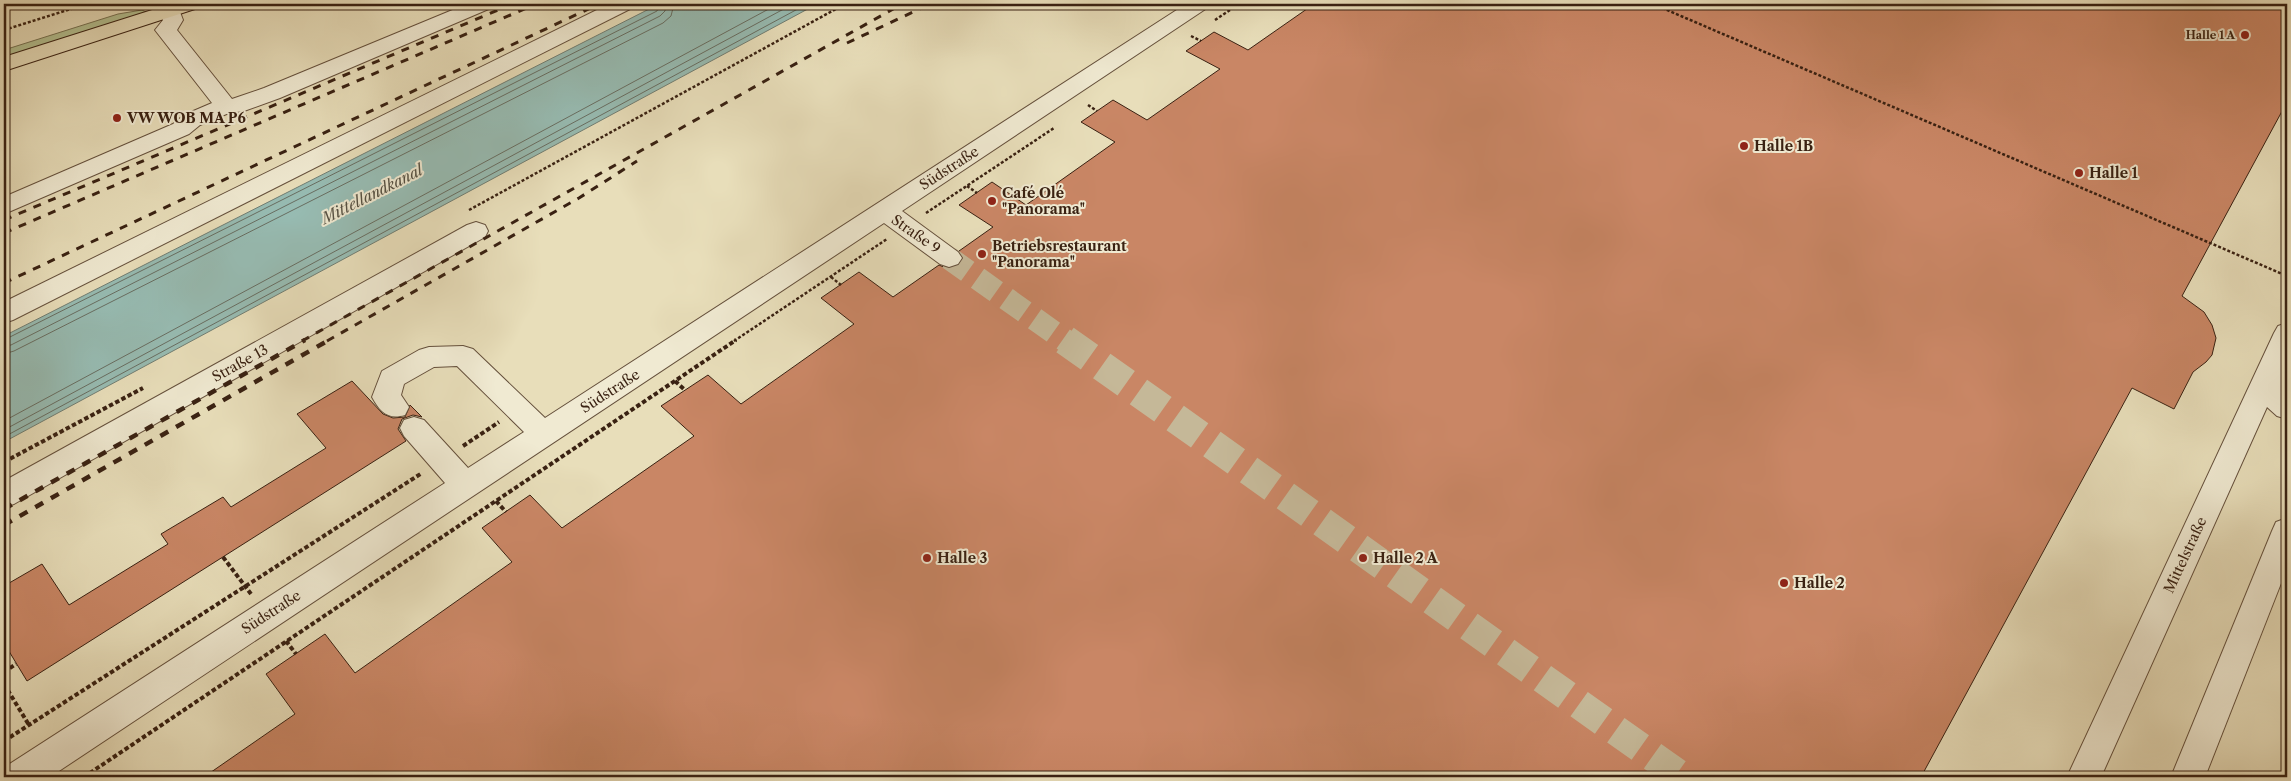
<svg xmlns="http://www.w3.org/2000/svg" width="2291" height="781" font-family="'Libre Caslon Text',serif">
  <rect width="100%" height="100%" fill="#e8deba"/>
  <filter id="stains"><feTurbulence type="fractalNoise" baseFrequency=".004" numOctaves="4"/><feColorMatrix values="0 0 0 0 .2 0 0 0 0 .09 0 0 0 0 .02 0 0 0 .5 -.17"/></filter>
  <radialGradient id="worn" r=".72"><stop offset=".6" stop-color="#630" stop-opacity="0"/><stop offset="1" stop-color="#630" stop-opacity=".3"/></radialGradient>
  <polygon fill="#b4c191" stroke="#767152" points="142,10 146,12 4,58 4,50 118,14"/>
  <polygon fill="#97bcb3" stroke="#717e73" points="659,4 817,4 4,442 4,336"/>
  <g fill="none" stroke-linecap="round" stroke-linejoin="round">
    <g stroke="#686e62" stroke-width="1">
      <polyline points="4,340 657,11 660,4"/>
      <polyline points="4,346 11,345 660,16 665,11 666,4"/>
      <polyline points="4,354 14,351 663,23 671,16 674,4"/>
      <polyline points="4,421 778,4"/>
      <polyline points="4,430 793,4"/>
      <polyline points="4,437 807,4"/>
    </g>
  </g>
  <g fill="#c98665" stroke="#392112">
    <polygon points="1314,4 2287,4 2287,102 2182,296 2204,312 2212,325 2216,338 2212,355 2206,362 2193,372 2174,409 2132,388 1921,777 204,777 295,714 266,674 325,634 355,673 512,562 482,528 530,495 562,528 694,436 661,406 708,375 741,404 854,324 821,298 859,272 893,297 939,265 948,269 959,266 964,259 959,251 993,227 959,205 992,182 1026,205 1115,142 1081,122 1113,100 1147,120 1220,69 1186,51 1214,32 1248,50"/>
    <polygon points="352,381 383,414 393,418 405,417 410,405 422,417 413,415 402,419 398,429 406,441 27,681 4,643 4,586 42,564 69,605 168,544 161,534 223,497 231,507 326,448 297,414"/>
  </g>
  <g fill="none" stroke-linecap="round" stroke-linejoin="round">
    <polyline stroke="#c5b898" stroke-width="23" stroke-dasharray="23 12" stroke-linecap="butt" points="949,258 1066,341"/>
    <polyline stroke="#c5b898" stroke-width="30" stroke-dasharray="30 15" stroke-linecap="butt" points="1065,340 1682,777"/>
    <g stroke="#65503c" stroke-width="2">
      <g id="minor">
        <polygon points="157,4 177,4 183,20 177,30 232,99 264,88 467,4 494,4 491,8 280,98 244,111 229,113 200,125 189,134 4,214 4,197 173,124 184,115 212,103 155,30 163,20"/>
        <polygon points="609,4 635,4 632,8 13,320 4,323 4,302"/>
        <path d="M1186 4H1210L1207 8 902 211 958 252 962 258 958 264 949 267 940 264 884 223 50 777H4L8 765 445 483 404 436 400 428 404 420 414 417 424 420 468 468 524 432 457 366 434 367 404 384 401 395 409 407 405 415C388 420 380 412 372 397L382 371 419 350 429 347 463 346 473 349 545 418Z"/>
        <polygon points="476,222 485,225 488,231 485,237 14,504 4,507 4,481 467,225"/>
        <path d="M2287 323V362L2285 367 2287 370C2281 380 2279 384 2287 393V419L2277 416 2267 407 2101 777H2067L2274 333 2278 326Z"/>
        <polygon points="2287,518 2287,568 2205,777 2171,777 2272,531 2276,522"/>
      </g>
    </g>
    <g stroke="#392112" stroke-width="2">
      <polygon id="major" points="171,4 201,4 198,8 4,71 4,57"/>
    </g>
    <g stroke="#392112" stroke-width="2.5" stroke-dasharray="3 2" stroke-linecap="butt">
      <polyline points="1653,4 2287,276"/>
      <polyline points="211,8 224,4"/>
      <polyline points="1215,20 1239,4"/>
      <polyline points="4,30 87,4"/>
      <polyline points="1191,36 1201,41"/>
      <polyline points="1088,105 1097,111"/>
      <polyline points="967,186 977,193"/>
      <polyline points="469,210 845,4"/>
      <polyline points="926,213 1054,128"/>
      <polyline points="831,277 841,285"/>
      <polyline points="734,341 887,239"/>
    </g>
    <g stroke="#392112" stroke-width="4" stroke-dasharray="4.5 2.5" stroke-linecap="butt">
      <polyline points="675,381 685,390"/>
      <polyline points="463,446 499,422"/>
      <polyline points="4,462 143,388"/>
      <polyline points="496,501 506,512"/>
      <polyline points="223,557 251,594"/>
      <polyline points="286,641 296,654"/>
      <polyline points="4,672 16,664"/>
      <polyline points="4,684 29,725"/>
      <polyline points="4,741 422,473"/>
      <polyline points="84,777 736,340"/>
    </g>
    <use href="#minor" fill="#f0ead2" fill-rule="evenodd"/>
    <use href="#major" fill="#e8deba" fill-rule="evenodd"/>
    <g stroke="#392112" stroke-width="3" stroke-dasharray="8 8" stroke-linecap="butt">
      <polyline points="847,43 930,4"/>
      <polyline points="4,220 512,4"/>
      <polyline points="4,233 536,4"/>
      <polyline points="4,283 599,4"/>
      <polyline points="302,341 902,4"/>
      <polyline points="327,341 579,198 637,161"/>
    </g>
    <g stroke="#392112" stroke-width="4.5" stroke-dasharray="9 9" stroke-linecap="butt">
      <polyline points="4,509 305,340"/>
      <polyline points="4,525 329,340"/>
    </g>
  </g>
  <g fill="#8f2418" stroke="#f0ead2" stroke-width="2">
    <circle cx="2245" cy="35" r="5"/>
    <circle cx="117" cy="118" r="5"/>
    <circle cx="1744" cy="146" r="5"/>
    <circle cx="2079" cy="173" r="5"/>
    <circle cx="992" cy="201" r="5"/>
    <circle cx="982" cy="254" r="5"/>
    <circle cx="927" cy="558" r="5"/>
    <circle cx="1363" cy="558" r="5"/>
    <circle cx="1784" cy="583" r="5"/>
  </g>
  <g text-anchor="middle" dominant-baseline="central" stroke-width="4" stroke-linejoin="round" paint-order="stroke">
    <g font-size="11" font-weight="bold" fill="#392112" stroke="#f0ead2" text-anchor="end">
      <text x="2235" y="35">Halle 1 A</text>
    </g>
    <g font-size="14" font-weight="bold" fill="#392112" stroke="#f0ead2" text-anchor="start">
      <text x="127" y="118">VW WOB MA P6</text>
      <text x="1754" y="146">Halle 1B</text>
      <text x="2089" y="173">Halle 1</text>
      <text x="1002" y="193">Café Olé<tspan x="1002" dy="16">"Panorama"</tspan></text>
      <text x="992" y="246">Betriebsrestaurant<tspan x="992" dy="16">"Panorama"</tspan></text>
      <text x="937" y="558">Halle 3</text>
      <text x="1373" y="558">Halle 2 A</text>
      <text x="1794" y="583">Halle 2</text>
    </g>
    <g font-size="14" fill="#392112" stroke="#f0ead2">
      <text transform="translate(949 168) rotate(-33)">Südstraße</text>
      <text transform="translate(916 234) rotate(35)">Straße 9</text>
      <text transform="translate(240 363) rotate(-29)">Straße 13</text>
      <text transform="translate(610 391) rotate(-33)">Südstraße</text>
      <text transform="translate(2185 555) rotate(-65)">Mittelstraße</text>
      <text transform="translate(271 612) rotate(-33)">Südstraße</text>
    </g>
    <g font-size="15" font-style="italic" fill="#555042" stroke="#f0ead2">
      <text transform="translate(372 194) rotate(-27)">Mittellandkanal</text>
    </g>
  </g>
  <rect width="2291" height="781" fill="none" stroke="#e8deba" stroke-width="20"/>
  <rect x="5" y="5" width="2281" height="771" fill="none" stroke="#392112" stroke-width="2.5"/>
  <rect x="10" y="10" width="2271" height="761" fill="none" stroke="#392112"/>
  <rect width="100%" height="100%" filter="url(#stains)"/>
  <rect width="100%" height="100%" fill="url(#worn)"/>
</svg>
